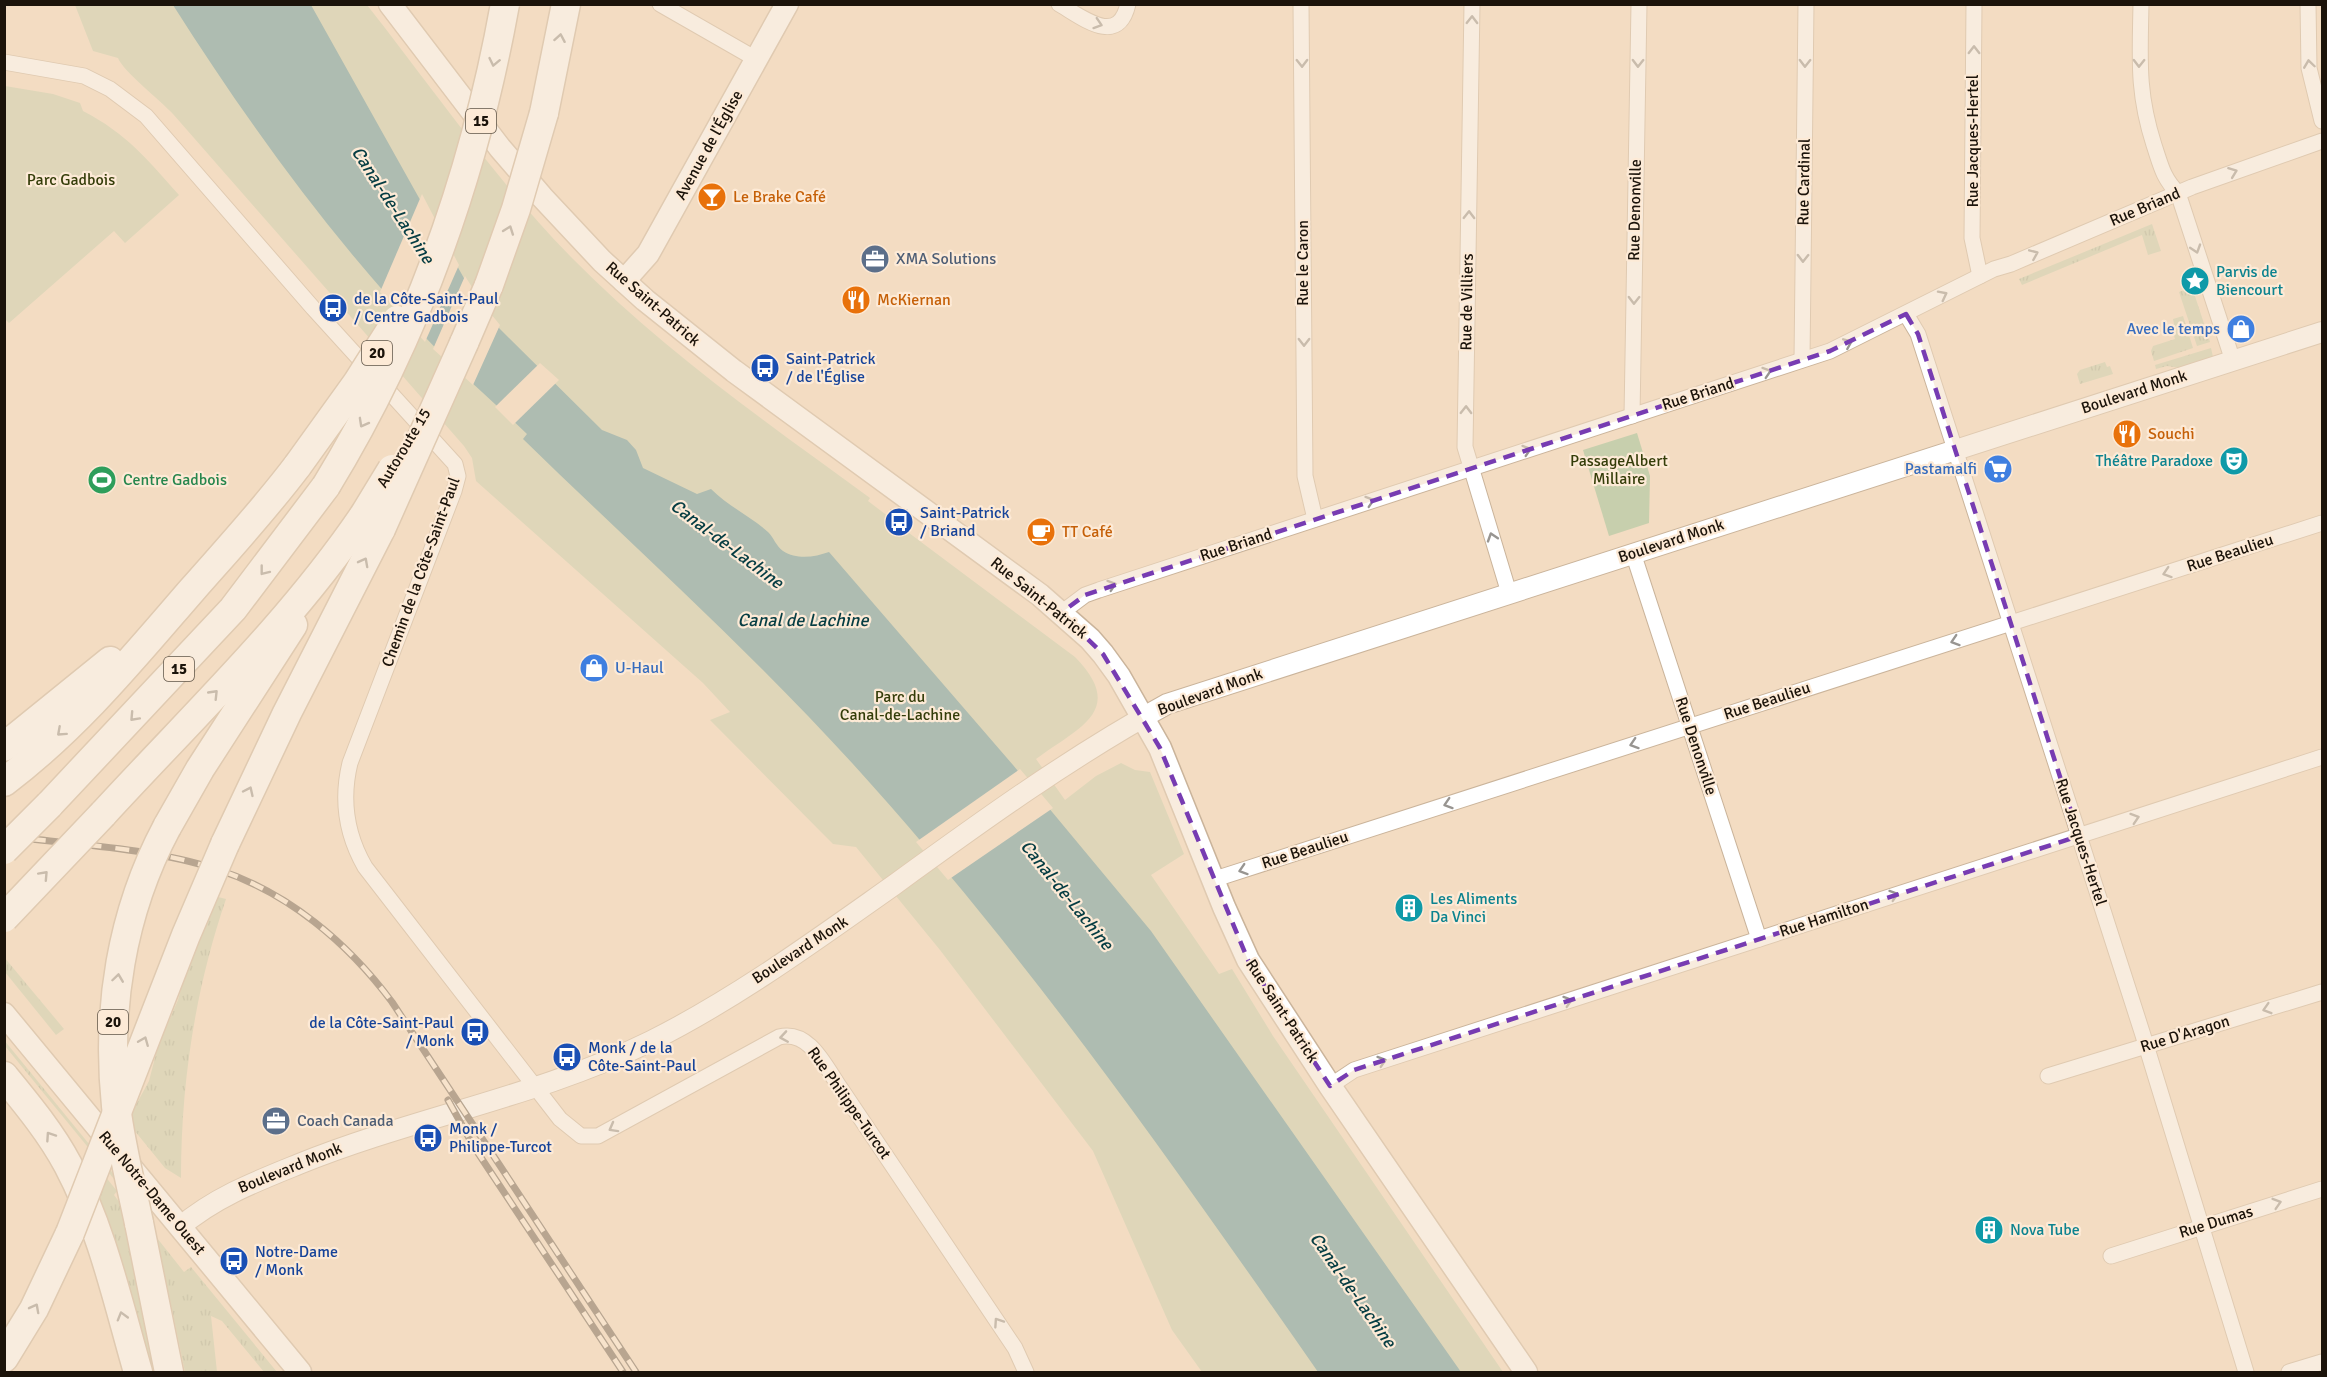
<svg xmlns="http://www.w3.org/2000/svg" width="2327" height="1377" font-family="Signika,sans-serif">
  <defs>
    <pattern id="grass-tufts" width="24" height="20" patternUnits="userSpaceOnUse" patternTransform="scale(1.5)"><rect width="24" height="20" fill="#c7cfad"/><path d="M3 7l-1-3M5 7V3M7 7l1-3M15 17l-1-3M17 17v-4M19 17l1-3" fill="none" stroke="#aab194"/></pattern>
  </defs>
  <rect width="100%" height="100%" fill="#f3dcc2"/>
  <g fill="url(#grass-tufts)">
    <polygon points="2152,224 2161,251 2148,255 2142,235 2022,285 2019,279"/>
    <polygon points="2192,287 2210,342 2197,346 2179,292"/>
    <polygon points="2183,316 2193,348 2154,361 2151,351 2153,346 2175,339 2171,325 2174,324 2173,319"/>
    <polygon points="2211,348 2213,357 2180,368 2167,366 2156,369 2155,365"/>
    <polygon points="2105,362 2107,367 2110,366 2113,374 2080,384 2077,374 2080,370"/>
    <path d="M218 897 226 899C195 990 181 1083 181 1178L165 1168 99 1087 102 1079 128 1108 137 1103 149 1081 158 1046 178 1000 189 960Z"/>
    <polygon points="4,957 64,1029 56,1035 5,972"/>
    <polygon points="4,1040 116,1177 114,1179 5,1046"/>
    <polygon points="104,1175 117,1191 114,1195 120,1203 161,1372 152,1372 97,1194"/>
    <polygon points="157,1238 184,1272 191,1267 277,1372 264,1372 222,1321 211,1316 217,1372 185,1372"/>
  </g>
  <g fill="#c7cfad">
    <path d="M75 5H367C434 90 496 181 573 259 663 350 767 423 870 498L868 501 889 517 886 521 894 527H901L1075 657C1128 711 1077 728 1036 759L1065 800 1096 776 1121 763 1135 770 1150 772 1184 854 1151 875 1219 974 1232 969 1273 1036 1503 1372H1202L1172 1330 1093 1151 940 950 856 847 833 844 710 720 730 712 703 683 476 481 472 458 464 446 173 114C161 101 123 71 118 58L93 51Z"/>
    <path d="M5 86 53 94 80 103 83 111C127 134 146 158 179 195L125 243 114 231 9 323 4 318Z"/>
    <polygon points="1637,433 1650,476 1649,523 1609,536 1583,450"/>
  </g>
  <path fill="#5c949b" d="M173 5H311L479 305 499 328 602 430 627 440 636 450 643 468 697 494 711 489C728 506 750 516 768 532 774 538 776 546 783 551 797 560 815 557 829 552L1013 765 1151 931 1461 1372H1318C1177 1170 1035 967 870 783 762 661 640 553 523 439L527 434C494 402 457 371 425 337 329 235 248 123 173 5Z"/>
  <g fill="#f3dcc2">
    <polygon points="422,194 459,265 425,342 380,292"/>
    <polygon points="465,276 482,303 500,325 473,385 433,349"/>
    <polygon points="540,363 559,380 513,425 495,407"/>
    <polygon points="1020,769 1053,808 948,880 916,842"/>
  </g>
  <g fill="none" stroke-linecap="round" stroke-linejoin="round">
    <g stroke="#cab49b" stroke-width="17">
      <g id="minor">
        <polyline points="660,4 756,59"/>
        <path d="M1059 4C1083 18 1118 47 1128 4"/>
        <polyline points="1301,4 1305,476 1315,519"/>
        <polyline points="1472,4 1465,447 1509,593"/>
        <polyline points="1974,4 1972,238 1980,276"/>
        <path d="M2141 4C2140 59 2137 92 2154 145 2161 166 2163 178 2178 193L2233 361"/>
        <polyline points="2308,4 2309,68 2322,121"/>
        <path d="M4 62 84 76 110 89 146 116 313 308 455 464 458 476 454 491 350 763C341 800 346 834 365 867L560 1119 581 1136H598L779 1037C810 1029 826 1068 841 1089L1015 1348 1026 1372"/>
        <polyline points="1906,314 1918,334 2142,1032 2246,1372"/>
        <polyline points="1802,360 1806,4"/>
        <polyline points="1632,416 1639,4"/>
        <polyline points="1633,553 1759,939"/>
        <polyline points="1061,613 1085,595 1099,590 1830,351 1994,269 2011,264 2192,187 2322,141"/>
        <polyline points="1212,880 2322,523"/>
        <polyline points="2048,1076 2322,992"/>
        <polyline points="1330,1086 1354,1070 2322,757"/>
        <polyline points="2111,1256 2322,1189"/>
        <polyline points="2289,1372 2322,1362"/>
      </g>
    </g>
    <g stroke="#cab49b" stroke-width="22">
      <path id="tertiary" d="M180 1227C215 1197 257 1181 299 1164 415 1117 540 1096 651 1041 737 998 816 940 894 885 982 821 1072 756 1167 704L2322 332"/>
    </g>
    <g stroke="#cab49b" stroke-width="25">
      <g id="secondary">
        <polyline points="390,4 500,148 542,197 602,261 645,300 734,371 1040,595 1090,639 1103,654 1119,676 1160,748 1224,907 1248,960 1330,1086 1526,1372"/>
        <polyline points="624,281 648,254 787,4"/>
        <polyline points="4,1014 300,1372"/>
      </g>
    </g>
    <g stroke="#cab49b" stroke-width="31">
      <g id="motorway">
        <polyline points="544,113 566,4"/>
        <polyline points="464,343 489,285"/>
        <polyline points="4,747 110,661"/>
        <path d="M4 782C77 727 133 658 192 590 228 549 265 509 298 465"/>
        <polyline points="49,805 233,609 326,486"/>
        <path d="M103 814C192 717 290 624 364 515"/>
        <polyline points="167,827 200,769 293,625"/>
        <polyline points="225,844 287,713 381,529"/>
        <path d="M4 1076C27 1104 51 1133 68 1165 102 1229 118 1303 138 1372"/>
        <polyline points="139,1223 169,1372"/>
        <polyline points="4,1358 34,1309 70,1233"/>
      </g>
    </g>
    <use href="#minor" stroke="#fff" stroke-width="15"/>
    <use href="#tertiary" stroke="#fff" stroke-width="20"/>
    <use href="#secondary" stroke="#fff" stroke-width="22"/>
    <use href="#motorway" stroke="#fff" stroke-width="28"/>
    <g stroke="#716353" stroke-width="7">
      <g id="rail">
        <path d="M4 836C72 844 152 848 216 869 288 892 348 943 392 1002L636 1372"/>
        <polyline points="448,1100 474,1147 623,1372"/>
      </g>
    </g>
    <use href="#rail" stroke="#fdead6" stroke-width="4.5" stroke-dasharray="14" stroke-linecap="butt"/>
    <g stroke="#cab49b" stroke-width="31" stroke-linecap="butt">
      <g id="motorway-bridge">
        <polyline points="489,285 516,209 544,113"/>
        <polyline points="298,465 357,383 397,320"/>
        <path d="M326 486C417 337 474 176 505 4"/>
        <polyline points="364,515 392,469"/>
        <polyline points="381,529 464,343"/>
        <polyline points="4,850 49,805"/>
        <polyline points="4,918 103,814"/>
        <path d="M139 1223C131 1185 121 1146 116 1106 106 1010 121 913 167 827"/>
        <polyline points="70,1233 186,935 225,844"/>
      </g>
    </g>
    <use href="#motorway-bridge" stroke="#fff" stroke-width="28"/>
  </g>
  <defs><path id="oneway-chevron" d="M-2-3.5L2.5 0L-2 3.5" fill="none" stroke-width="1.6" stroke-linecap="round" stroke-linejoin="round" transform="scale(1.5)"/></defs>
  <g stroke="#989591">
    <use href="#oneway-chevron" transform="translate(1472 20) rotate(-89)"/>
    <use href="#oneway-chevron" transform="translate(1098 24) rotate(18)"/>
    <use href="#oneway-chevron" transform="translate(560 38) rotate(-80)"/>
    <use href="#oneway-chevron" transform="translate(1974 50) rotate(-90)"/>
    <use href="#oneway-chevron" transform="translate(494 62) rotate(102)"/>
    <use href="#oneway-chevron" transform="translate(1302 63) rotate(89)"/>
    <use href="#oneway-chevron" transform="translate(1638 63) rotate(91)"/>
    <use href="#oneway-chevron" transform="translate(1805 63) rotate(91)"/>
    <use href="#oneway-chevron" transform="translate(2139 63) rotate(91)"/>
    <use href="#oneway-chevron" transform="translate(2309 64) rotate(-98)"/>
    <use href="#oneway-chevron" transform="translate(2233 172) rotate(-21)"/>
    <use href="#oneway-chevron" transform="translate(1469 215) rotate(-89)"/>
    <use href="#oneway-chevron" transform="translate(509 230) rotate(-70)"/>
    <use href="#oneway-chevron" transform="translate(2196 249) rotate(72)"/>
    <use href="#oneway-chevron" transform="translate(2034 254) rotate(-23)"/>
    <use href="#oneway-chevron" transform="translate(1803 258) rotate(91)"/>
    <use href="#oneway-chevron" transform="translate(1943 295) rotate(-27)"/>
    <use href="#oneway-chevron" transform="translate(1634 300) rotate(91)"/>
    <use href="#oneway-chevron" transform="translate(1304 342) rotate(90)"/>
    <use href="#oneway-chevron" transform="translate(1848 343) rotate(-23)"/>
    <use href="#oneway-chevron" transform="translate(1767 372) rotate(-18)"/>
    <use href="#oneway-chevron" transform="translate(1466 410) rotate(-89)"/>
    <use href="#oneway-chevron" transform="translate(363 423) rotate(119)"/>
    <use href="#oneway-chevron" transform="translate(1527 450) rotate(-18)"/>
    <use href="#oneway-chevron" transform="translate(1370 501) rotate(-18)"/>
    <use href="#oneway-chevron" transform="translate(1492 537) rotate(-108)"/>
    <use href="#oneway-chevron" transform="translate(364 562) rotate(-62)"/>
    <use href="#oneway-chevron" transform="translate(264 571) rotate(128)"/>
    <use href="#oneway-chevron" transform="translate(2167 573) rotate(162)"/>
    <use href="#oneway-chevron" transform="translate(1112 585) rotate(-18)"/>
    <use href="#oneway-chevron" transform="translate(1955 641) rotate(162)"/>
    <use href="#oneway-chevron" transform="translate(214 694) rotate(-46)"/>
    <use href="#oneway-chevron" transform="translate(134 717) rotate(133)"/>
    <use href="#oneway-chevron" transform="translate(61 732) rotate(138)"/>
    <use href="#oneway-chevron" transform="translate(1634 744) rotate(162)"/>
    <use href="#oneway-chevron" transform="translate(249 791) rotate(-65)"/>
    <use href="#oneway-chevron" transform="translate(1448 804) rotate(162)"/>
    <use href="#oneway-chevron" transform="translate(2135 818) rotate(-18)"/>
    <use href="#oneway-chevron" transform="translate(1243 870) rotate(162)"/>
    <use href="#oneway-chevron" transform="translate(44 875) rotate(-47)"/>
    <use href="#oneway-chevron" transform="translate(1894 895) rotate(-18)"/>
    <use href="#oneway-chevron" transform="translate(118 978) rotate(-82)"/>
    <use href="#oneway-chevron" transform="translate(1568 1001) rotate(-18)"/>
    <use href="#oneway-chevron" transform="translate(2267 1009) rotate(163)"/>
    <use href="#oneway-chevron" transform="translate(784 1037) rotate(171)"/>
    <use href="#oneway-chevron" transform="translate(144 1041) rotate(-68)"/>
    <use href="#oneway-chevron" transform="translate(1382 1061) rotate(-18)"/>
    <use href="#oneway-chevron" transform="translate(613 1128) rotate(151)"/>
    <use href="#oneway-chevron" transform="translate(50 1136) rotate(-124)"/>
    <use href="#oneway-chevron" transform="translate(2277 1203) rotate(-17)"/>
    <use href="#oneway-chevron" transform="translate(35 1308) rotate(-62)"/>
    <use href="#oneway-chevron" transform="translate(122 1316) rotate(-106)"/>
    <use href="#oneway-chevron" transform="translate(998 1322) rotate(-124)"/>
  </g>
  <path d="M0 0H2327V1377H0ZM1906 314 1918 334 2079 836 1354 1070 1330 1086 1248 960 1160 748 1103 654 1061 613 1085 595 1830 351Z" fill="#f3dcc2" fill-opacity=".55" fill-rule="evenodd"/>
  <path fill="none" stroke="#773cb2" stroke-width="4.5" stroke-dasharray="12 8" stroke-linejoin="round" d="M1906 314 1918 334 2079 836 1354 1070 1330 1086 1248 960 1160 748 1103 654 1061 613 1085 595 1830 351Z"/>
  <defs>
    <g id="bar-disc" transform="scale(1.5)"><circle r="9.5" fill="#e8710a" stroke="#fdead6"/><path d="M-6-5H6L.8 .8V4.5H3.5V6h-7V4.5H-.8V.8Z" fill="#fff"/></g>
    <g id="office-disc" transform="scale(1.5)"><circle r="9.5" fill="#5c6f8a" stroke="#fdead6"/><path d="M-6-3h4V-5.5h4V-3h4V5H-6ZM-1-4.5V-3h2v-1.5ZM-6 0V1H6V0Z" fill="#fff"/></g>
    <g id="sight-disc" transform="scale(1.5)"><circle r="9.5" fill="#0f9aa8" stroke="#fdead6"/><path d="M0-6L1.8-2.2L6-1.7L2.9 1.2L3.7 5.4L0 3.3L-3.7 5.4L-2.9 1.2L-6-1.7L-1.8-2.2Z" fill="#fff"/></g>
    <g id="restaurant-disc" transform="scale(1.5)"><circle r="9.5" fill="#e8710a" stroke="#fdead6"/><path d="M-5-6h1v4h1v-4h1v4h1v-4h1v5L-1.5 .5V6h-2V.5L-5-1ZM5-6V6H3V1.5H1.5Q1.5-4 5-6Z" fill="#fff"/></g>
    <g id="bus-disc" transform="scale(1.5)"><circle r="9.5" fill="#1a4fb4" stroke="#fdead6"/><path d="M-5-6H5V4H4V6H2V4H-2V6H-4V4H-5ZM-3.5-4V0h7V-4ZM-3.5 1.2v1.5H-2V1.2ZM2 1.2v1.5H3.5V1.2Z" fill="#fff"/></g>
    <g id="shop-disc" transform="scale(1.5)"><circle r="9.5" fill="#3f7fe0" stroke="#fdead6"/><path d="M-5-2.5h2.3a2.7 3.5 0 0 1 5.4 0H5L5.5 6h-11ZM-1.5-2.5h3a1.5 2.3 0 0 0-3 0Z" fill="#fff"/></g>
    <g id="theatre-disc" transform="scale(1.5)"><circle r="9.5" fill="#0f9aa8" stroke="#fdead6"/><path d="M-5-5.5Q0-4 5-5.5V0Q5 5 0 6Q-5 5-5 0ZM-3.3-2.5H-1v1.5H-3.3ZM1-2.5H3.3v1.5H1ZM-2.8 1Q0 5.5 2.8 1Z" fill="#fff"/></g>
    <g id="supermarket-disc" transform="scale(1.5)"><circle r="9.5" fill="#3f7fe0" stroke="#fdead6"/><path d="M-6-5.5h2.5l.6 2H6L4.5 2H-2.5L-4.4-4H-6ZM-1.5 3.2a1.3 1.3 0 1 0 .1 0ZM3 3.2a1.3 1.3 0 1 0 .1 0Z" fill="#fff"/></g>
    <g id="stadium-disc" transform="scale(1.5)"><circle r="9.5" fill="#2e9e5b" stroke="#fdead6"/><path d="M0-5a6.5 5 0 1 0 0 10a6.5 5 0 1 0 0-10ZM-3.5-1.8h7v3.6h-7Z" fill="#fff"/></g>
    <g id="cafe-disc" transform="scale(1.5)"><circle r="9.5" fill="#e8710a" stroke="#fdead6"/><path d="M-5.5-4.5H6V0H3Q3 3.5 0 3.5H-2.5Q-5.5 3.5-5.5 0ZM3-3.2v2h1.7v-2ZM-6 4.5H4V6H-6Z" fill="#fff"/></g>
    <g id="building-disc" transform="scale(1.5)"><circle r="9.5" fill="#0f9aa8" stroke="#fdead6"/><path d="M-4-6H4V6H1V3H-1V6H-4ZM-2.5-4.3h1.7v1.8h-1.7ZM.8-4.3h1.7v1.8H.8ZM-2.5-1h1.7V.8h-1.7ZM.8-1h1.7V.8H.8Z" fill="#fff"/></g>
  </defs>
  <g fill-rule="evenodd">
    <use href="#bar-disc" x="712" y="197"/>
    <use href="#office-disc" x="875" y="259"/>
    <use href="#sight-disc" x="2195" y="281"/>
    <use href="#restaurant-disc" x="856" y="300"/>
    <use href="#bus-disc" x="333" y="308"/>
    <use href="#shop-disc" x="2241" y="329"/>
    <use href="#bus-disc" x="765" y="368"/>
    <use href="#restaurant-disc" x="2127" y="434"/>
    <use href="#theatre-disc" x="2234" y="461"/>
    <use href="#supermarket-disc" x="1998" y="469"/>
    <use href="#stadium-disc" x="102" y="480"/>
    <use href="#bus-disc" x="899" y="522"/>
    <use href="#cafe-disc" x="1041" y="532"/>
    <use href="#shop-disc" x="594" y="668"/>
    <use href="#building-disc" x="1409" y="908"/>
    <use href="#bus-disc" x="475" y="1032"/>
    <use href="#bus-disc" x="567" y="1057"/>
    <use href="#office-disc" x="276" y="1121"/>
    <use href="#bus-disc" x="428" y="1138"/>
    <use href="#building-disc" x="1989" y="1230"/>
    <use href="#bus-disc" x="234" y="1261"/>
  </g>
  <g text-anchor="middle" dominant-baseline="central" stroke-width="4.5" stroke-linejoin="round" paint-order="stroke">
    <g fill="#fdead6" stroke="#5f5447" stroke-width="1.5">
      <rect x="466" y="109" width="30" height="24" rx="4.5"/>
      <rect x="362" y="341" width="30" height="24" rx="4.5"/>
      <rect x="164" y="657" width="30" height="24" rx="4.5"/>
      <rect x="98" y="1010" width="30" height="24" rx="4.5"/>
    </g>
    <g font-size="15" font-weight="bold" fill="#1b130a">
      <text x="481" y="121">15</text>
      <text x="377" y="353">20</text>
      <text x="179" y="669">15</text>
      <text x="113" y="1022">20</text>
    </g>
    <g font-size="16" fill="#1b130a" stroke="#fdead6">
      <text transform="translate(1973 141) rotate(-90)">Rue Jacques-Hertel</text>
      <text transform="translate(709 145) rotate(-61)">Avenue de l'Église</text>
      <text transform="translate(1804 182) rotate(-89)">Rue Cardinal</text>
      <text transform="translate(2145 207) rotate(-23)">Rue Briand</text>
      <text transform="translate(1635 210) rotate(-89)">Rue Denonville</text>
      <text transform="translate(1303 263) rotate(-90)">Rue le Caron</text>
      <text transform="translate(1467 302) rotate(-89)">Rue de Villiers</text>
      <text transform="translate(653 304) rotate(41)">Rue Saint-Patrick</text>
      <text transform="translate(2134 392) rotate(-18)">Boulevard Monk</text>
      <text transform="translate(1698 394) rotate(-18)">Rue Briand</text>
      <text transform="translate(404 448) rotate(-59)">Autoroute 15</text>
      <text transform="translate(1671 541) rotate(-18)">Boulevard Monk</text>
      <text transform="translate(1236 545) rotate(-18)">Rue Briand</text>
      <text transform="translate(2230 553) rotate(-18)">Rue Beaulieu</text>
      <text transform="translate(421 572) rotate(-70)">Chemin de la Côte-Saint-Paul</text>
      <text transform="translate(1039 598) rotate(39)">Rue Saint-Patrick</text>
      <text transform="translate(1210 692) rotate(-20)">Boulevard Monk</text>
      <text transform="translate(1767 701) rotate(-18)">Rue Beaulieu</text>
      <text transform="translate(1696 746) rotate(72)">Rue Denonville</text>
      <text transform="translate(2081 842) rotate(72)">Rue Jacques-Hertel</text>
      <text transform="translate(1305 850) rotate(-18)">Rue Beaulieu</text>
      <text transform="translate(1824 918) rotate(-18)">Rue Hamilton</text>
      <text transform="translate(800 950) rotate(-33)">Boulevard Monk</text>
      <text transform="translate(1282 1011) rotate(57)">Rue Saint-Patrick</text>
      <text transform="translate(2185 1034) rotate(-17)">Rue D'Aragon</text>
      <text transform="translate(849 1103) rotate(55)">Rue Philippe-Turcot</text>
      <text transform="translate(290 1168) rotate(-22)">Boulevard Monk</text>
      <text transform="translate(152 1193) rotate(50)">Rue Notre-Dame Ouest</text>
      <text transform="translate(2216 1222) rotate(-17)">Rue Dumas</text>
    </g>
    <g font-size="16" fill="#343d09" stroke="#fdead6">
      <text x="71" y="180">Parc Gadbois</text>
      <text x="1619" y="461">PassageAlbert<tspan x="1619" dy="18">Millaire</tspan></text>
      <text x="900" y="697">Parc du<tspan x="900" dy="18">Canal-de-Lachine</tspan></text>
    </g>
    <g font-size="16" fill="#c56008" stroke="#fdead6" text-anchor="start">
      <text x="733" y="197">Le Brake Café</text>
      <text x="877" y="300">McKiernan</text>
      <text x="2148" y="434">Souchi</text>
      <text x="1062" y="532">TT Café</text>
    </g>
    <g font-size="16" fill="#4e5e75" stroke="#fdead6" text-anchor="start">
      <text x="896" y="259">XMA Solutions</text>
      <text x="297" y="1121">Coach Canada</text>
    </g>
    <g font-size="16" fill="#0d838f" stroke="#fdead6" text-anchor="start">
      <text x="2216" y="272">Parvis de<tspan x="2216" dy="18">Biencourt</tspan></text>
      <text x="2213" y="461" text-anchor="end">Théâtre Paradoxe</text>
      <text x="1430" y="899">Les Aliments<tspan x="1430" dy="18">Da Vinci</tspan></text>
      <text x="2010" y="1230">Nova Tube</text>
    </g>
    <g font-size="16" fill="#164399" stroke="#fdead6" text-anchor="start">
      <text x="354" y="299">de la Côte-Saint-Paul<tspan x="354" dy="18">/ Centre Gadbois</tspan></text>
      <text x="786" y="359">Saint-Patrick<tspan x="786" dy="18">/ de l'Église</tspan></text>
      <text x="920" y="513">Saint-Patrick<tspan x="920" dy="18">/ Briand</tspan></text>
      <text x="454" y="1023" text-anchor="end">de la Côte-Saint-Paul<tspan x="454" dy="18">/ Monk</tspan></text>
      <text x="588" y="1048">Monk / de la<tspan x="588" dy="18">Côte-Saint-Paul</tspan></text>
      <text x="449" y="1129">Monk /<tspan x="449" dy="18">Philippe-Turcot</tspan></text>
      <text x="255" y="1252">Notre-Dame<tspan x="255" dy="18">/ Monk</tspan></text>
    </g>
    <g font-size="16" fill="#366cbe" stroke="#fdead6" text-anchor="end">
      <text x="2220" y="329">Avec le temps</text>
      <text x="1977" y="469">Pastamalfi</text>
      <text x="615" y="668" text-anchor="start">U-Haul</text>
    </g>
    <g font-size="16" fill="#27864d" stroke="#fdead6" text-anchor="start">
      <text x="123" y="480">Centre Gadbois</text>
    </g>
    <g font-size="18" font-style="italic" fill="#063d43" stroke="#fdead6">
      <text transform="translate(393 205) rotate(57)">Canal-de-Lachine</text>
      <text transform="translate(727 544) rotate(37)">Canal-de-Lachine</text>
      <text x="803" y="620">Canal de Lachine</text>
      <text transform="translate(1067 895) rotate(51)">Canal-de-Lachine</text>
      <text transform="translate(1353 1290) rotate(55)">Canal-de-Lachine</text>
    </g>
  </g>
  <rect width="2327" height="1377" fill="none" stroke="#1b130a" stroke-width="12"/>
</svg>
